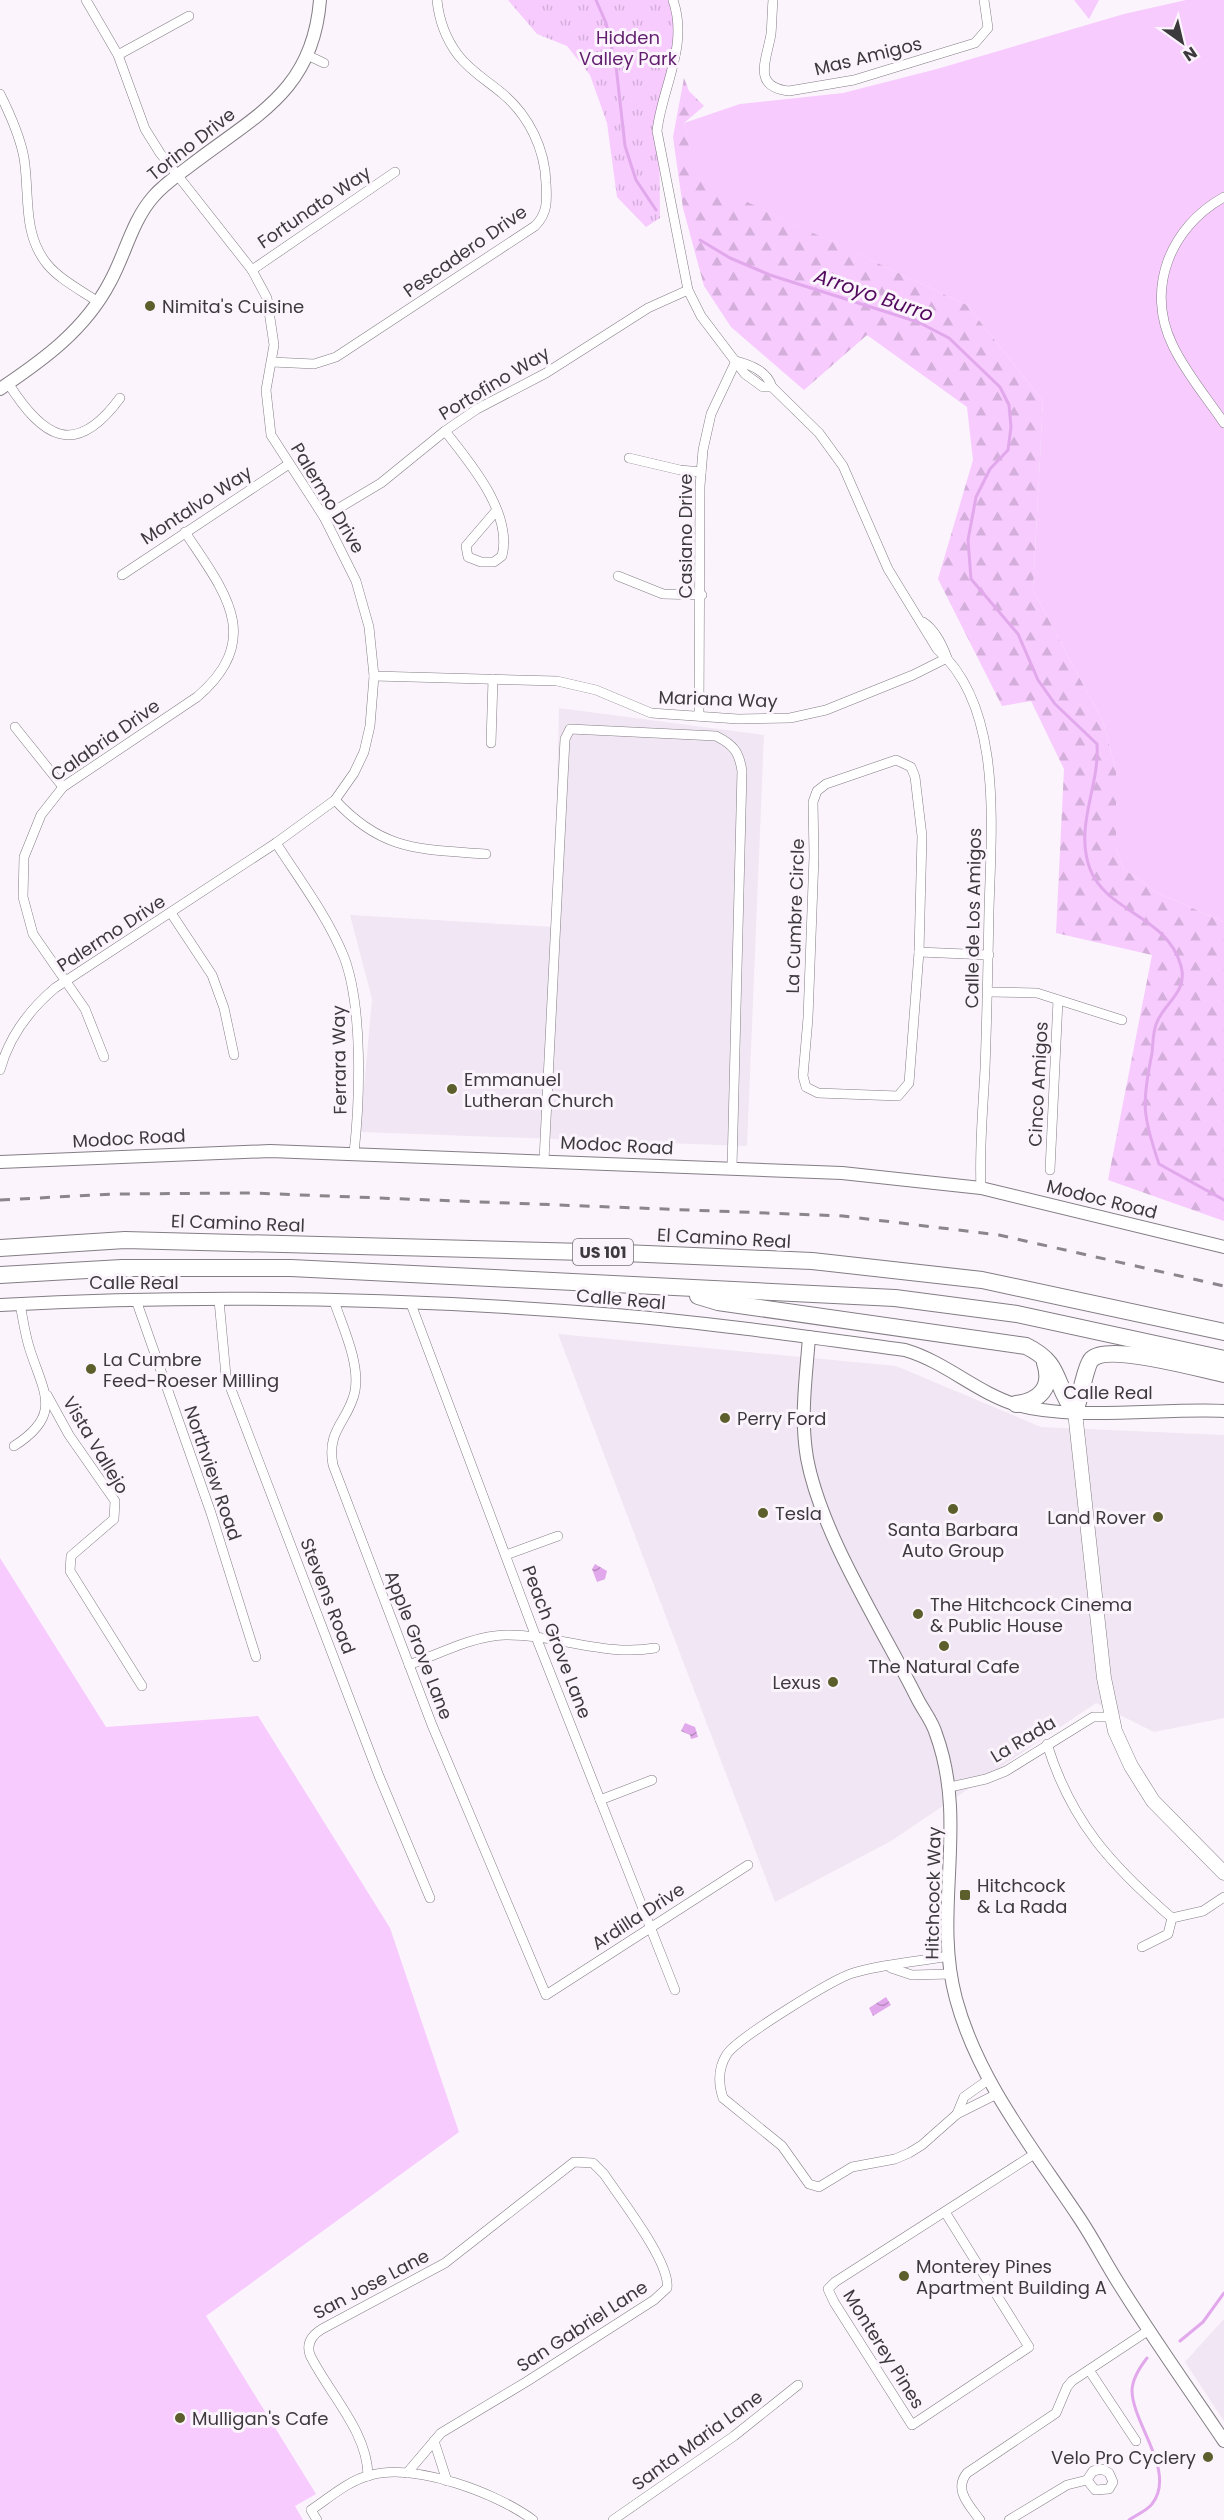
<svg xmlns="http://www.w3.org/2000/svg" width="1224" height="2520" font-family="Poppins,sans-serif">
  <defs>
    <pattern id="forest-firs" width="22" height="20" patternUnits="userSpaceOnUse" patternTransform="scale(1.5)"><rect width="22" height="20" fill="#f7cbfe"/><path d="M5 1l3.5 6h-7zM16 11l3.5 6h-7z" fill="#d5afdb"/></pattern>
    <pattern id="park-tufts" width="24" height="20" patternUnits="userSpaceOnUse" patternTransform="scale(1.5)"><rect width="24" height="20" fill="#f7cbfe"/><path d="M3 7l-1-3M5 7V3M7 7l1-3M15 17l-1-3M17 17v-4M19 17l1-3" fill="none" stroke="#d5afdb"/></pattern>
    <pattern id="water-waves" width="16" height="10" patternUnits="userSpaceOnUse" patternTransform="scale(1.5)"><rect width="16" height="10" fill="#e2a8ec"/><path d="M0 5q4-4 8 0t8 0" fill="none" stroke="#b88ac0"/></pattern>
  </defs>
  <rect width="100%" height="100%" fill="#fbf4fc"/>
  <g fill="#f1e6f3">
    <polygon points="559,708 764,735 747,1146 360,1132 372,999 350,915 554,927"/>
    <polygon points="558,1334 896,1366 1041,1427 1224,1435 1224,1718 1154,1732 1096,1703 891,1841 775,1902"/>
    <polygon points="1224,2319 1224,2421 1185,2362"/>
  </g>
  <g fill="#f7cbfe">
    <polygon points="1074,0 1099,0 1089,19"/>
    <polygon points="1186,0 1224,0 1224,922 1158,893 1124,869 1116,849 1116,771 1103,722 1033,590 1043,401 967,305 695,178 684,123 740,104 843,93 937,69 1124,14"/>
    <polygon points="0,1558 106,1727 258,1716 390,1928 459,2132 206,2316 316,2494 295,2506 303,2520 0,2520"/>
  </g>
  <polygon fill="url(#forest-firs)" points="684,78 689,91 704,106 684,123 696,178 967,305 1043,401 1033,590 1103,722 1116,771 1116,849 1124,869 1158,893 1224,922 1224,1221 1108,1180 1152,955 1056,933 1064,769 1031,701 1002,706 938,579 973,460 967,407 867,335 804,390 731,327 704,286 683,208 673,137"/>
  <polygon fill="url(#park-tufts)" points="508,0 673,0 678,21 659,114 660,218 646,227 617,197 607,123 590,75 567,46 537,34"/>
  <g fill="url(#water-waves)">
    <polygon points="595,1564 607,1571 605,1579 597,1582 592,1569"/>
    <polygon points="685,1723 695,1727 698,1737 691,1739 690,1735 681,1731"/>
    <polygon points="886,1997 891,2005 873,2016 869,2008"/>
  </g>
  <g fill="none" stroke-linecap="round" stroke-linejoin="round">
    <g stroke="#e2a8ec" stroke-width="3">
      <polyline points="596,0 606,23 616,66 625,146 636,180 656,210"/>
      <path d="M700 240 730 258 770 275 918 322 949 338 1000 387 1009 405 1011 427 1008 450 990 469 976 497 968 540 971 579 1018 634 1038 680 1055 704 1097 744C1100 786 1074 826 1090 869 1107 913 1167 915 1181 966 1188 992 1166 1001 1157 1022 1153 1030 1153 1043 1152 1053 1142 1105 1142 1114 1159 1164L1224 1200"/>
      <polyline points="1180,2341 1203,2322 1224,2293"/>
      <path d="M1129 2520C1136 2515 1148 2510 1152 2504 1177 2472 1133 2425 1132 2391 1132 2379 1140 2367 1147 2358"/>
    </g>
    <g stroke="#837d84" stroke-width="10">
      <g id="minor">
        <path d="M673 0C689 46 662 87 657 131L688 290 701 316 745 374 763 387H772"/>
        <path d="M773 0C772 11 772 23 771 34 767 59 751 87 789 91L854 80 975 43 988 28 984 0"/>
        <polyline points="118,55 189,16"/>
        <polyline points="307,55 324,63"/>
        <path d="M0 94C10 114 20 136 24 158 30 195 22 233 47 264 59 279 82 291 98 302"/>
        <path d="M1224 197C1170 227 1145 289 1173 346 1186 373 1207 398 1224 423"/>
        <polyline points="252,270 395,172"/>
        <path d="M736 361C751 365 767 371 772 387L819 433 843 466 888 569 937 649C1004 707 991 830 989 910 988 963 987 1016 985 1069 983 1109 979 1149 981 1188"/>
        <path d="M272 362 314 364 336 357 535 226C548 213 547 200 546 183 545 149 529 116 503 94 488 81 471 72 458 55 446 39 439 20 437 0"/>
        <path d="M8 383C43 438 75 459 120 398"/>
        <path d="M445 431C469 462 513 512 502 556L494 562H481L468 557 466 546 496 511"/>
        <polyline points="629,458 680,470 701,472"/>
        <polyline points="324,517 381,483 445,431 477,409 546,373 648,308 688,290"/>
        <polyline points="122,575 289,464"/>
        <polyline points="618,576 663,594 702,595"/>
        <path d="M923 622C935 630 942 644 947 658"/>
        <polyline points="374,676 557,681 596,690 651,713 738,719 790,718 826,710 913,675 947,658"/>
        <polyline points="699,716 700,486 703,450 711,414 736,361"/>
        <polyline points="15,727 63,787"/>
        <polyline points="491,743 493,679"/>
        <polygon points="896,760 911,767 915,777 922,836 919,952 909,1083 898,1096 818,1093 806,1087 803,1076 808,1018 814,856 813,802 817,791 826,784"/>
        <path d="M335 800C383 852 421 849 486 854"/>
        <path d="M276 843C299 879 328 917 344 957 363 1007 360 1099 354 1153"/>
        <polyline points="171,913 212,975 224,1008 234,1055"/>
        <polyline points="919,952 989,955"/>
        <polyline points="989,992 1037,993 1122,1020"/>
        <path d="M104 1057 85 1009 33 934 23 897 24 857 41 815 63 787 197 697C266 638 223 590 185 532"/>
        <path d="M0 1070C9 1037 29 1010 55 988L276 843 335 800 354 773 364 752 370 726 374 676 369 627 356 581 324 517 271 435 266 390 274 345 267 298 252 270 160 153 145 129 118 55 86 0"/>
        <path d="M544 1160 565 739 570 729 716 736C734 745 739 752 742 771L732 1168"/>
        <polyline points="1050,1170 1058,1000"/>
        <polyline points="136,1300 211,1513 256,1657"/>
        <polyline points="219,1300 226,1376 379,1776 430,1898"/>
        <path d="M334 1301C343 1328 360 1363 355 1391 349 1421 326 1429 333 1465L432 1725 546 1995 748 1865"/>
        <polyline points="411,1304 536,1637 675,1990"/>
        <polyline points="47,1395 69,1435 115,1501 114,1519 71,1556 70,1571 142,1686"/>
        <path d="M14 1446C63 1415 44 1393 30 1350 25 1335 23 1319 20 1304"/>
        <polyline points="506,1555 558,1536"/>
        <path d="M409 1665C439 1654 472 1636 505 1635 556 1634 604 1657 655 1648"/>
        <path d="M1047 1744C1071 1822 1112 1866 1172 1918L1203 1911 1224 1897"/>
        <polyline points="950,1787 986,1779 1006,1771 1093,1717 1111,1717"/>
        <polyline points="600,1800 652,1780"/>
        <polyline points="1142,1947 1168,1934 1172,1918"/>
        <path d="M948 1956C917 1962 883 1964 853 1973 833 1979 738 2038 727 2054 718 2068 718 2083 723 2098L782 2146 809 2184 819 2187 852 2167 895 2159 909 2153 922 2145 957 2114 997 2094"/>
        <polyline points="891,1968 912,1975 951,1974"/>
        <polyline points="957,2114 964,2097 988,2080"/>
        <polyline points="945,2212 1029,2347 912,2425 834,2302 828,2289 835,2282 1036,2153"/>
        <polyline points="1089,2370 1136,2441"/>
        <polyline points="434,2441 447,2481"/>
        <polygon points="1102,2469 1109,2473 1113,2482 1109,2489 1095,2490 1087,2480 1093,2471"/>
        <path d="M368 2476C368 2432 328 2392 310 2355 306 2343 312 2335 322 2329L445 2263 574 2162 593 2163 604 2174C620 2198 671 2263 667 2288L654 2300 526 2382 441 2433 407 2473"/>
        <path d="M317 2520 311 2510C329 2498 349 2480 371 2475 416 2463 497 2493 533 2520"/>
        <polyline points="613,2520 734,2436 798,2385"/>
        <path d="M980 2520C970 2506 953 2490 967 2473L1056 2413 1067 2387 1072 2381 1149 2330"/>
        <polyline points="1009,2520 1067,2485 1087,2480"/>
      </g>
    </g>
    <g stroke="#837d84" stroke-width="14">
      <g id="tertiary">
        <path d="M0 389C43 360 85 330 110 282 125 255 132 221 153 197 164 184 178 175 191 165 256 115 313 91 320 0"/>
        <polyline points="0,1162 270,1151 842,1173 981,1188 1224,1247"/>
        <path d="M0 1305C204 1294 412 1298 616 1315 712 1323 809 1337 905 1350 946 1362 977 1393 1017 1405 1076 1421 1161 1408 1224 1411"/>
        <path d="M809 1337C806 1378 800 1417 807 1458 821 1534 881 1626 916 1696 922 1709 932 1720 936 1734 969 1824 932 1910 956 1999 978 2080 1032 2147 1078 2216 1093 2238 1105 2262 1119 2284 1152 2337 1189 2389 1224 2441"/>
      </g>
    </g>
    <g stroke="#837d84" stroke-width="15">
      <polyline id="secondary" points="1075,1412 1104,1678 1115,1731 1131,1766 1153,1801 1224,1873"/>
    </g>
    <g stroke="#837d84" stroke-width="18">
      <g id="motorway">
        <polyline points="0,1248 125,1240 624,1253 812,1261 982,1280 1224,1332"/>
        <polyline points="0,1275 122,1268 291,1268 895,1298 1017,1314 1224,1359"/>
        <path d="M698 1296 718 1302 1026 1346C1063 1364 1053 1384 1075 1412"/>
        <path d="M1016 1404C1040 1401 1053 1387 1045 1363"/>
        <path d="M1075 1412C1079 1402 1086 1364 1092 1359 1109 1343 1200 1369 1224 1374"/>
      </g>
    </g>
    <use href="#minor" stroke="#fff" stroke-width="9"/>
    <use href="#tertiary" stroke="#fff" stroke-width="12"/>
    <use href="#secondary" stroke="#fff" stroke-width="14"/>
    <use href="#motorway" stroke="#fff" stroke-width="16"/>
    <polyline stroke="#8b868b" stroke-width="3" stroke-dasharray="10 10" stroke-linecap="butt" points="0,1200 114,1194 251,1193 843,1216 999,1235 1224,1286"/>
  </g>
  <g fill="#5c5e2b" stroke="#fbf4fc" stroke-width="2">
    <circle cx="150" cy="306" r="6"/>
    <circle cx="452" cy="1089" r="6"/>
    <circle cx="91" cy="1369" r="6"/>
    <circle cx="725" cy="1418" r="6"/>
    <circle cx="953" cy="1509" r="6"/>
    <circle cx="763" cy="1513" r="6"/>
    <circle cx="1158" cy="1517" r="6"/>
    <circle cx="918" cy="1614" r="6"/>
    <circle cx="944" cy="1646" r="6"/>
    <circle cx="833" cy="1682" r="6"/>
    <rect x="959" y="1889" width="12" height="12" rx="3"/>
    <circle cx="904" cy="2276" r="6"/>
    <circle cx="180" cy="2418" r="6"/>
    <circle cx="1208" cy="2457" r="6"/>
  </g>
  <g text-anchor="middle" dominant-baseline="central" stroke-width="6" stroke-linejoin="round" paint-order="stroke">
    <rect fill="#fbf4fc" stroke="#767276" stroke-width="1.5" x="573" y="1239" width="60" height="26" rx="4.5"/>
    <g font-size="16" font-weight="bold" fill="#3d3a3d">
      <text x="603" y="1252">US 101</text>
    </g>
    <g font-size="18" fill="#621e6e" stroke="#fbf4fc">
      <text x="628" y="37">Hidden<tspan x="628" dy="21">Valley Park</tspan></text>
    </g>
    <g font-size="18" fill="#3d3a3d" stroke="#fbf4fc">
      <text transform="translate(868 56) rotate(-14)">Mas Amigos</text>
      <text transform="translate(191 144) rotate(-38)">Torino Drive</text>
      <text transform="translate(314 207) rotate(-34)">Fortunato Way</text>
      <text transform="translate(465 251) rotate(-35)">Pescadero Drive</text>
      <text transform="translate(494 383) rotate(-31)">Portofino Way</text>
      <text transform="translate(328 498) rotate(59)">Palermo Drive</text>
      <text transform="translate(196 505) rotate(-33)">Montalvo Way</text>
      <text transform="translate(685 536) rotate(-90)">Casiano Drive</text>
      <text transform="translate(718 699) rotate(2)">Mariana Way</text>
      <text transform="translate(105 740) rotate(-35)">Calabria Drive</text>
      <text transform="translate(795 916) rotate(-88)">La Cumbre Circle</text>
      <text transform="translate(973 918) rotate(-89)">Calle de Los Amigos</text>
      <text transform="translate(111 933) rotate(-33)">Palermo Drive</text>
      <text transform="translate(339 1060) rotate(-91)">Ferrara Way</text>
      <text transform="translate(1038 1084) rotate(-87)">Cinco Amigos</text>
      <text transform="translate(129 1138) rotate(-3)">Modoc Road</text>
      <text transform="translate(617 1145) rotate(3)">Modoc Road</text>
      <text transform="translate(1102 1199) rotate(14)">Modoc Road</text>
      <text transform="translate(238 1223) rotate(2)">El Camino Real</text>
      <text transform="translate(724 1238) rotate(3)">El Camino Real</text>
      <text x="134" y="1282">Calle Real</text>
      <text transform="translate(621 1299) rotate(5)">Calle Real</text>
      <text x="1108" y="1392">Calle Real</text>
      <text transform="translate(96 1445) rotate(59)">Vista Vallejo</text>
      <text transform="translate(213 1473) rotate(71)">Northview Road</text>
      <text transform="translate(328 1596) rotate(69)">Stevens Road</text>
      <text transform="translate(557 1642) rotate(69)">Peach Grove Lane</text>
      <text transform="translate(419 1645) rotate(69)">Apple Grove Lane</text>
      <text transform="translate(1023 1739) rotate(-31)">La Rada</text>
      <text transform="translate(933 1893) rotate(-89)">Hitchcock Way</text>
      <text transform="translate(638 1916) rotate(-33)">Ardilla Drive</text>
      <text transform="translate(371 2284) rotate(-28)">San Jose Lane</text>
      <text transform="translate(582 2326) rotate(-33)">San Gabriel Lane</text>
      <text transform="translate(884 2349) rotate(58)">Monterey Pines</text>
      <text transform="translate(697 2440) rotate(-36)">Santa Maria Lane</text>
    </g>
    <g font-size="18" fill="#3d3a3d" stroke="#fbf4fc" text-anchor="start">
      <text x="162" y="306">Nimita's Cuisine</text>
      <text x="464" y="1079">Emmanuel<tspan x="464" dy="21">Lutheran Church</tspan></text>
      <text x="103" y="1359">La Cumbre<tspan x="103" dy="21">Feed-Roeser Milling</tspan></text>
      <text x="737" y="1418">Perry Ford</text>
      <text x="775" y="1513">Tesla</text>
      <text x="1146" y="1517" text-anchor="end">Land Rover</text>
      <text x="953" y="1529" text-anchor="middle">Santa Barbara<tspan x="953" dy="21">Auto Group</tspan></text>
      <text x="930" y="1604">The Hitchcock Cinema<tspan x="930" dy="21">&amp; Public House</tspan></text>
      <text x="944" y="1666" text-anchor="middle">The Natural Cafe</text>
      <text x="821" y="1682" text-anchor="end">Lexus</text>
      <text x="977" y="1885">Hitchcock<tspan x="977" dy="21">&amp; La Rada</tspan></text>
      <text x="916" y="2266">Monterey Pines<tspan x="916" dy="21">Apartment Building A</tspan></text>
      <text x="192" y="2418">Mulligan's Cafe</text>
      <text x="1196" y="2457" text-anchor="end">Velo Pro Cyclery</text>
    </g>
    <g font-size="20" font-style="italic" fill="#52095d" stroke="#fbf4fc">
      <text transform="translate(874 295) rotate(19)">Arroyo Burro</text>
    </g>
  </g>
  <g transform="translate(1182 42) rotate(146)" stroke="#fbf4fc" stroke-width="4.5" paint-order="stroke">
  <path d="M0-4.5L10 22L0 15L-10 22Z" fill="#3d3a3d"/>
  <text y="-9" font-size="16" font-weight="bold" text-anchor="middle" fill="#3d3a3d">N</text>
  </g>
</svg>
